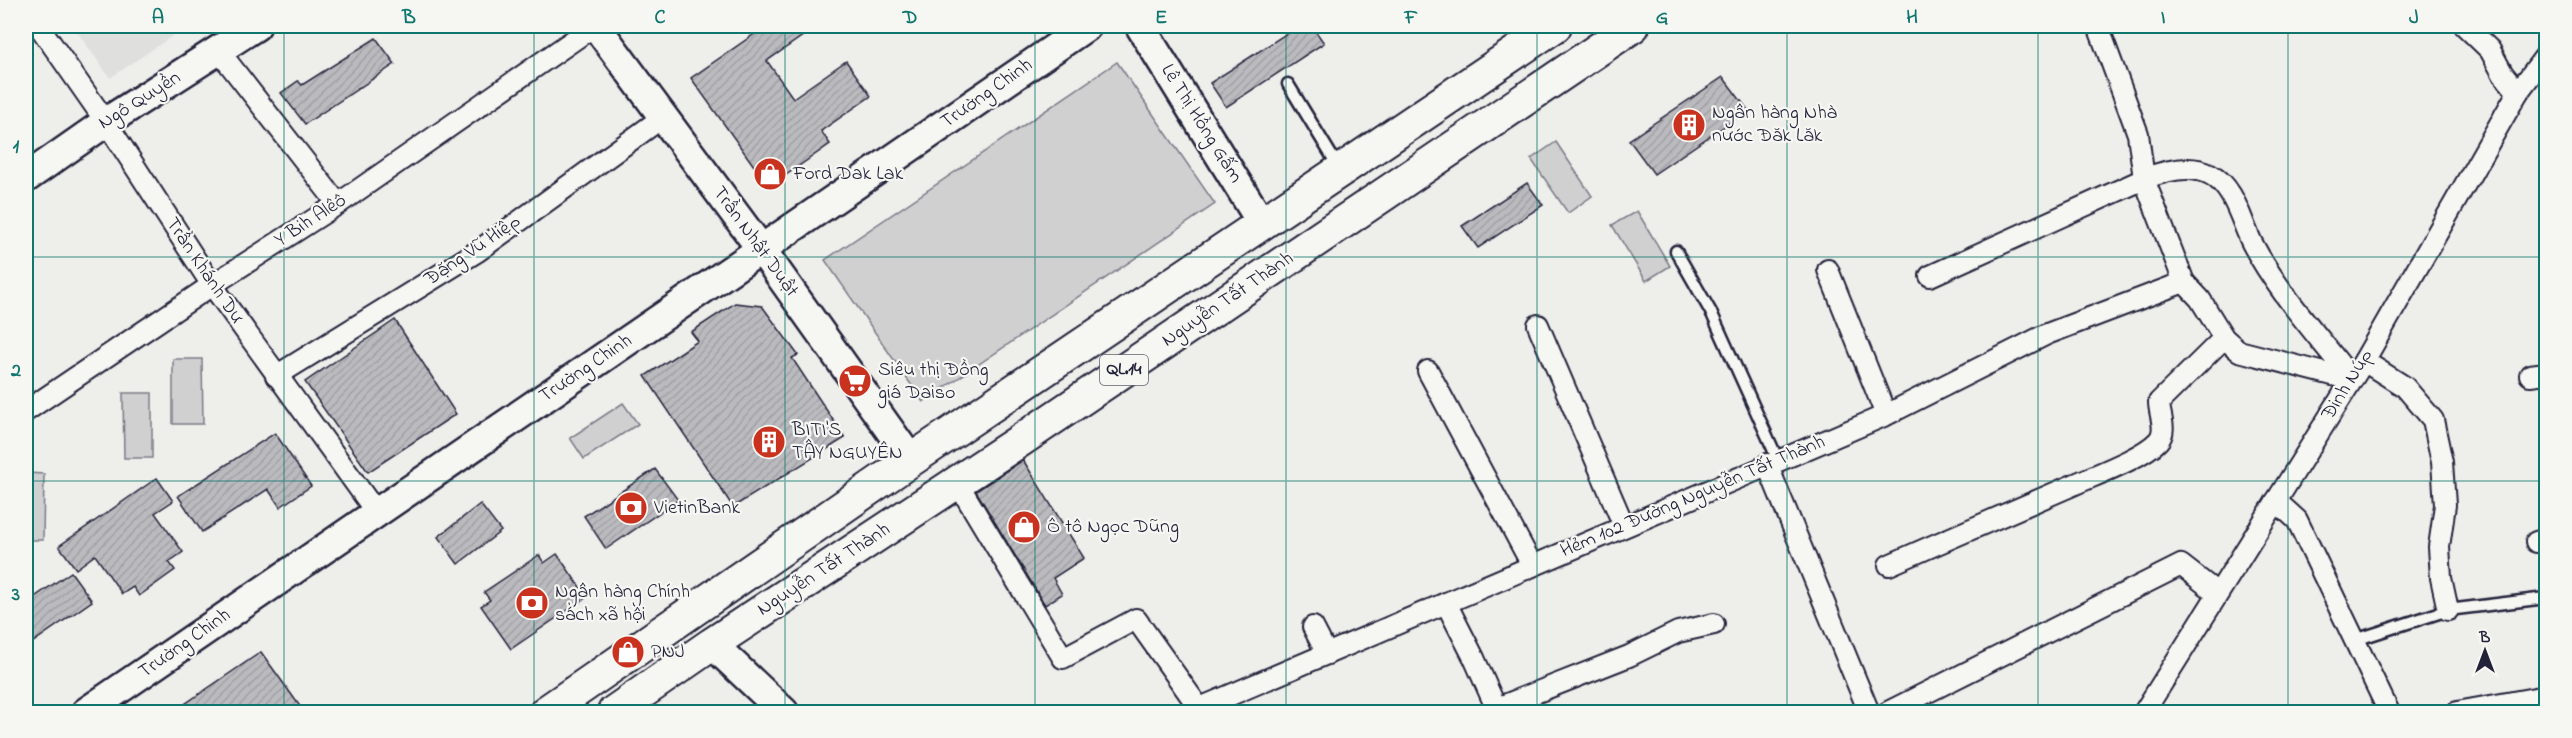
<svg xmlns="http://www.w3.org/2000/svg" width="2572" height="738" font-family="'Indie Flower',sans-serif">
  <defs>
    <pattern id="building-hatch" width="6" height="6" patternUnits="userSpaceOnUse" patternTransform="scale(1.5)"><rect width="6" height="6" fill="#bbbbbf"/><path d="M-1 1l2-2M0 6l6-6M5 7l2-2" fill="none" stroke="#a0a0a5"/></pattern>
  </defs>
  <rect width="100%" height="100%" fill="#eeeeeb"/>
  <filter id="ink" filterUnits="userSpaceOnUse"><feTurbulence type="fractalNoise" baseFrequency=".0167" numOctaves="2"/><feDisplacementMap in="SourceGraphic" scale="12" xChannelSelector="R" yChannelSelector="G"/><feConvolveMatrix kernelMatrix="1 2 1 2 8 2 1 2 1" color-interpolation-filters="sRGB"/></filter>
  <g filter="url(#ink)">
    <polygon fill="#dfdfde" points="73,26 187,26 110,78"/>
    <g fill="#d0d0d1" stroke="#797986" stroke-width="1.5">
      <polygon points="1117,62 1215,204 923,402 825,260"/>
      <polygon points="1556,142 1592,196 1568,213 1531,159"/>
      <polygon points="1637,211 1670,266 1646,281 1612,225"/>
      <polygon points="173,359 202,359 203,424 173,424"/>
      <polygon points="123,393 152,393 152,458 124,458"/>
      <polygon points="623,403 638,424 584,459 570,438"/>
      <polygon points="26,473 44,474 43,540 26,540"/>
    </g>
    <g fill="url(#building-hatch)" stroke="#22223b" stroke-width="1.5">
      <polygon points="766,26 817,26 767,61 793,98 846,61 871,96 821,131 830,144 769,187 691,78"/>
      <polygon points="1298,26 1312,26 1324,43 1226,107 1210,83"/>
      <polygon points="376,38 395,64 305,124 281,93 298,81 302,85"/>
      <polygon points="1723,77 1748,110 1654,174 1629,140"/>
      <polygon points="1527,183 1543,205 1478,248 1462,226"/>
      <polygon points="735,303 762,306 798,355 792,358 845,438 733,507 645,376 698,341 691,332"/>
      <polygon points="395,320 456,414 368,472 305,382"/>
      <polygon points="275,433 311,486 280,507 268,489 202,532 178,496"/>
      <polygon points="1023,460 1084,558 1053,578 1062,594 1045,605 976,491"/>
      <polygon points="655,469 678,500 606,549 584,516"/>
      <polygon points="157,478 173,501 155,513 183,552 169,562 175,570 139,596 133,587 122,594 95,555 76,569 59,546"/>
      <polygon points="480,504 501,531 458,564 438,537"/>
      <polygon points="557,554 587,597 511,649 481,606 490,600 484,592 539,555 544,563"/>
      <polygon points="71,572 92,601 26,647 26,603"/>
      <polygon points="261,652 304,712 173,712"/>
    </g>
    <g fill="none" stroke-linecap="round" stroke-linejoin="round">
      <g stroke="#22223b" stroke-width="15">
        <g id="lane">
          <polyline points="1288,84 1339,168"/>
          <polyline points="1676,251 1712,314 1778,460"/>
          <polyline points="2355,640 2448,610 2546,598"/>
        </g>
      </g>
      <g stroke="#22223b" stroke-width="24">
        <g id="street">
          <polyline points="39,26 106,122 212,285 376,512"/>
          <polyline points="2465,26 2490,50 2503,74 2518,92"/>
          <polyline points="219,51 338,204"/>
          <polyline points="1828,270 1886,415"/>
          <path d="M1930 276 2144 179 2184 282 2200 299 2224 338 2239 351 2352 380C2318 335 2278 293 2252 243 2241 221 2234 186 2210 174 2190 164 2164 171 2144 179L2138 134 2098 26"/>
          <polyline points="1538,325 1624,526"/>
          <polyline points="2364,361 2405,387 2433,420 2442,462 2445,505 2439,547 2441,578 2448,610"/>
          <polyline points="1428,371 1532,565"/>
          <polyline points="2530,375 2546,373"/>
          <polyline points="276,376 478,251 663,117"/>
          <polyline points="26,411 212,285 338,204 594,26"/>
          <polyline points="1767,464 1869,712"/>
          <polyline points="957,482 1063,658 1136,619 1202,712"/>
          <polyline points="2276,501 2297,520 2389,712"/>
          <polyline points="2536,542 2546,539"/>
          <path d="M1889 565C1950 538 2011 512 2073 485 2095 475 2142 458 2158 441 2168 430 2159 415 2159 402L2224 338"/>
          <polyline points="1446,603 1474,658 1498,712"/>
          <polyline points="1313,627 1327,654"/>
          <polyline points="1200,708 1886,415 2047,334 2184,282"/>
          <polyline points="1497,708 1629,656 1678,632 1714,624"/>
          <polyline points="1888,712 2181,565 2217,593"/>
          <polyline points="2144,712 2364,361 2518,92 2546,55"/>
          <polyline points="2457,712 2546,696"/>
        </g>
      </g>
      <g stroke="#22223b" stroke-width="33">
        <g id="secondary">
          <polyline points="596,26 761,249 911,460"/>
          <polyline points="1140,26 1261,222"/>
          <polyline points="26,178 106,122 256,26"/>
          <polyline points="712,644 784,712"/>
          <polyline points="86,712 1087,26"/>
        </g>
      </g>
      <g stroke="#22223b" stroke-width="36">
        <g id="primary">
          <polyline points="546,712 911,460 1555,26"/>
          <polyline points="614,712 712,644 1021,440 1633,26"/>
        </g>
      </g>
      <use href="#lane" stroke="#f6f6f2" stroke-width="10"/>
      <use href="#street" stroke="#f6f6f2" stroke-width="20"/>
      <use href="#secondary" stroke="#f6f6f2" stroke-width="28"/>
      <use href="#primary" stroke="#f6f6f2" stroke-width="32"/>
    </g>
  </g>
  <path fill="none" stroke="#0f766e" stroke-width="1.5" stroke-opacity="0.55" d="M284 26V712M534 26V712M785 26V712M1035 26V712M1286 26V712M1537 26V712M1787 26V712M2038 26V712M2288 26V712M26 257H2546M26 481H2546"/>
  <defs>
    <g id="building-disc" transform="scale(1.725)"><circle r="9.5" fill="#c8321e" stroke="#f6f6f2"/><path d="M-4-6H4V6H1V3H-1V6H-4ZM-2.5-4.3h1.7v1.8h-1.7ZM.8-4.3h1.7v1.8H.8ZM-2.5-1h1.7V.8h-1.7ZM.8-1h1.7V.8H.8Z" fill="#fff"/></g>
    <g id="shop-disc" transform="scale(1.725)"><circle r="9.5" fill="#c8321e" stroke="#f6f6f2"/><path d="M-5-2.5h2.3a2.7 3.5 0 0 1 5.4 0H5L5.5 6h-11ZM-1.5-2.5h3a1.5 2.3 0 0 0-3 0Z" fill="#fff"/></g>
    <g id="supermarket-disc" transform="scale(1.725)"><circle r="9.5" fill="#c8321e" stroke="#f6f6f2"/><path d="M-6-5.5h2.5l.6 2H6L4.5 2H-2.5L-4.4-4H-6ZM-1.5 3.2a1.3 1.3 0 1 0 .1 0ZM3 3.2a1.3 1.3 0 1 0 .1 0Z" fill="#fff"/></g>
    <g id="bank-disc" transform="scale(1.725)"><circle r="9.5" fill="#c8321e" stroke="#f6f6f2"/><path d="M-6-4H6V4H-6ZM0-2.3a2.3 2.3 0 1 0 0 4.6a2.3 2.3 0 1 0 0-4.6Z" fill="#fff"/></g>
  </defs>
  <g fill-rule="evenodd">
    <use href="#building-disc" x="1689" y="125"/>
    <use href="#shop-disc" x="770" y="174"/>
    <use href="#supermarket-disc" x="855" y="381"/>
    <use href="#building-disc" x="769" y="442"/>
    <use href="#bank-disc" x="631" y="508"/>
    <use href="#shop-disc" x="1024" y="527"/>
    <use href="#bank-disc" x="532" y="603"/>
    <use href="#shop-disc" x="628" y="652"/>
  </g>
  <g text-anchor="middle" dominant-baseline="central" stroke-width="4.5" stroke-linejoin="round" paint-order="stroke">
    <rect fill="#f6f6f2" stroke="#626272" stroke-width="1.5" x="1100" y="355" width="48" height="30" rx="4.5"/>
    <g font-size="18" font-weight="bold" fill="#22223b">
      <text x="1124" y="370">QL.14</text>
    </g>
    <g font-size="20" fill="#22223b" stroke="#f6f6f2">
      <text transform="translate(987 94) rotate(-35)">Trường Chinh</text>
      <text transform="translate(140 101) rotate(-32)">Ngô Quyền</text>
      <text transform="translate(1201 124) rotate(58)">Lê Thị Hồng Gấm</text>
      <text transform="translate(311 221) rotate(-33)">Y Bih Alêô</text>
      <text transform="translate(755 242) rotate(54)">Trần Nhật Duật</text>
      <text transform="translate(473 251) rotate(-34)">Đặng Vũ Hiệp</text>
      <text transform="translate(204 271) rotate(56)">Trần Khánh Dư</text>
      <text transform="translate(1228 300) rotate(-34)">Nguyễn Tất Thành</text>
      <text transform="translate(586 369) rotate(-34)">Trường Chinh</text>
      <text transform="translate(2348 385) rotate(-58)">Đinh Núp</text>
      <text transform="translate(1693 497) rotate(-23)">Hẻm 102 Đường Nguyễn Tất Thành</text>
      <text transform="translate(824 570) rotate(-33)">Nguyễn Tất Thành</text>
      <text transform="translate(185 644) rotate(-35)">Trường Chinh</text>
    </g>
    <g font-size="20" fill="#22223b" stroke="#f6f6f2" text-anchor="start">
      <text x="1712" y="113">Ngân hàng Nhà<tspan x="1712" dy="23">nước Đăk Lăk</tspan></text>
      <text x="793" y="174">Ford Dak Lak</text>
      <text x="878" y="370">Siêu thị Đồng<tspan x="878" dy="23">giá Daiso</tspan></text>
      <text x="792" y="430">BITI'S<tspan x="792" dy="23">TÂY NGUYÊN</tspan></text>
      <text x="654" y="508">VietinBank</text>
      <text x="1047" y="527">Ô tô Ngọc Dũng</text>
      <text x="555" y="592">Ngân hàng Chính<tspan x="555" dy="23">sách xã hội</tspan></text>
      <text x="651" y="652">PNJ</text>
    </g>
  </g>
  <rect width="2572" height="738" fill="none" stroke="#f6f6f2" stroke-width="66"/>
  <g transform="translate(2485 651)" stroke="#f6f6f2" stroke-width="4.5" paint-order="stroke">
  <path d="M0-4.5L10 22L0 15L-10 22Z" fill="#22223b"/>
  <text y="-9" font-size="16" font-weight="bold" text-anchor="middle" fill="#22223b">B</text>
  </g>
  <rect x="33" y="33" width="2506" height="672" fill="none" stroke="#0f766e" stroke-width="2"/>
  <g font-size="20" text-anchor="middle" font-weight="bold" fill="#0f766e">
    <text x="158" y="23">A</text>
    <text x="409" y="23">B</text>
    <text x="660" y="23">C</text>
    <text x="910" y="23">D</text>
    <text x="1161" y="23">E</text>
    <text x="1411" y="23">F</text>
    <text x="1662" y="23">G</text>
    <text x="1912" y="23">H</text>
    <text x="2163" y="23">I</text>
    <text x="2414" y="23">J</text>
    <text x="16" y="152">1</text>
    <text x="16" y="376">2</text>
    <text x="16" y="600">3</text>
  </g>
</svg>
